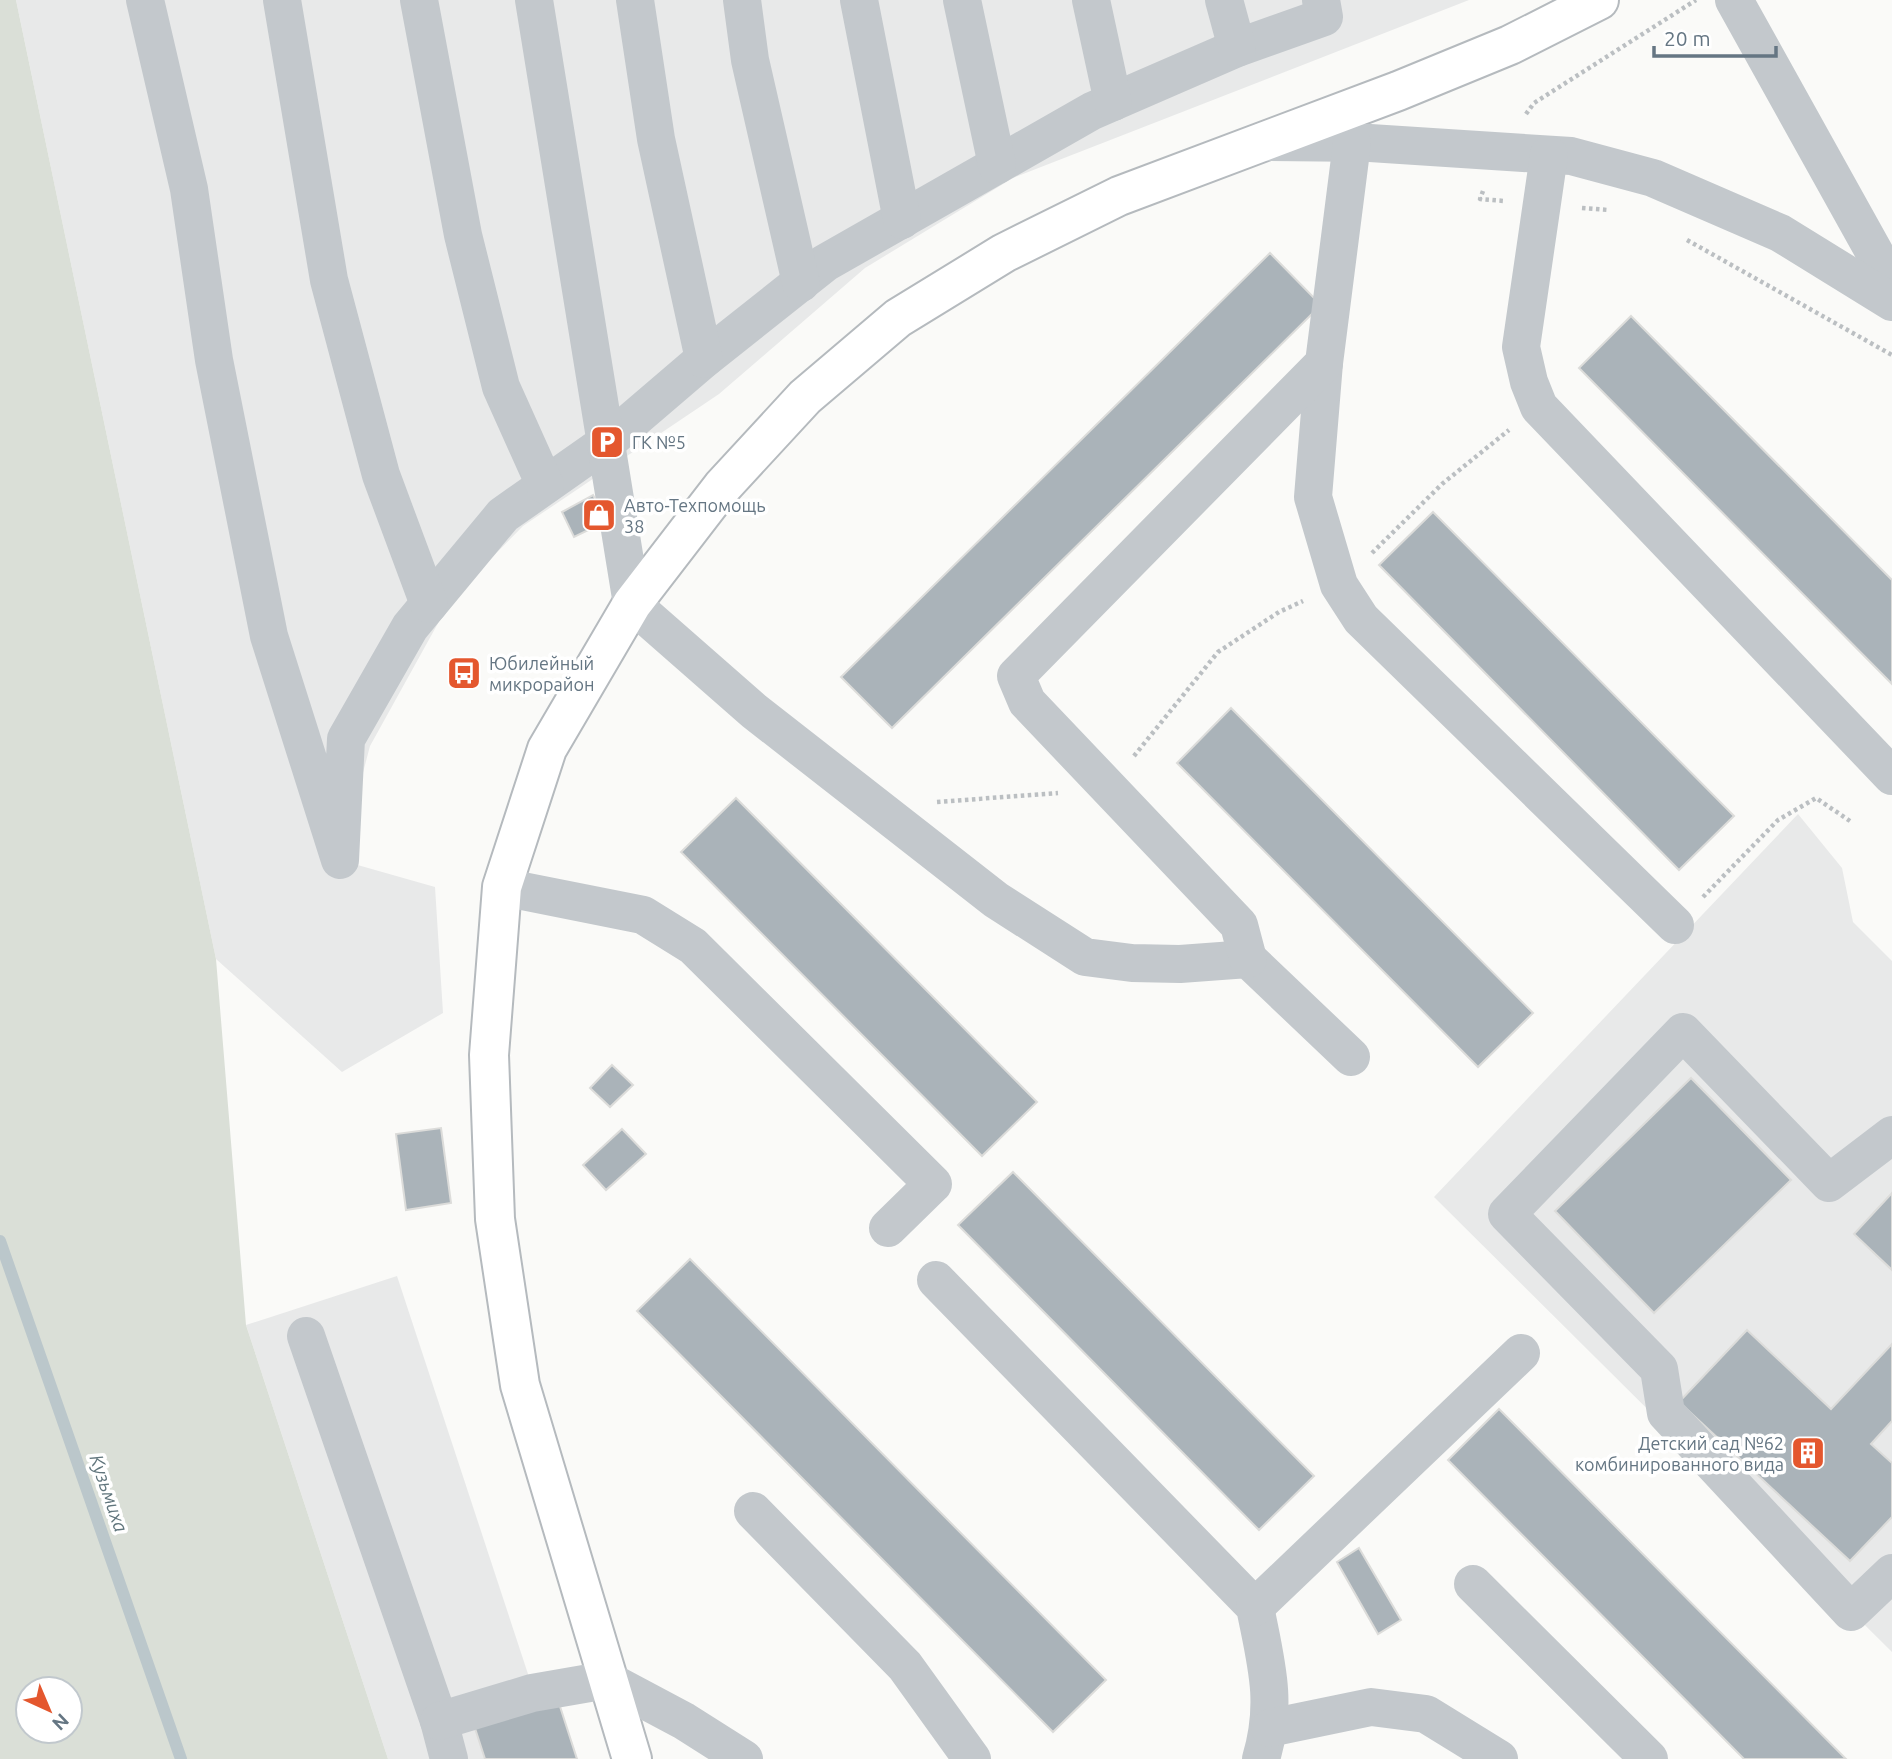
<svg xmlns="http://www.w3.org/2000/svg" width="1892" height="1759" font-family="Ubuntu,sans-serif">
  <rect width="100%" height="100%" fill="#fafaf8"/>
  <g fill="#e8e9e9">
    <polygon points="16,0 1469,0 1013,178 865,268 719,394 523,526 452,598 370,746 340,860 435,887 443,1013 342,1072 216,959"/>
    <polygon points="1798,814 1842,868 1853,922 1892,961 1892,1652 1434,1197"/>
    <polygon points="397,1276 556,1759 388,1759 246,1325"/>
  </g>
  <path fill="#dadfd7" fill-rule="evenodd" d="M0 0H16L216 959 246 1325 388 1759H0ZM28 1689H70V1731H28Z"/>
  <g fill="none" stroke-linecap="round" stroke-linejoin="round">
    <polyline stroke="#bbc7cb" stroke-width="12" points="0,1241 181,1759"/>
  </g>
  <g fill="#aab3b9" stroke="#dcdcda" stroke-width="2">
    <polygon points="1270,253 1321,305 892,728 841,677"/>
    <polygon points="1631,316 1892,580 1892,684 1579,368"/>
    <polygon points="593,495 607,521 574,537 562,512"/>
    <polygon points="1433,512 1734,816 1679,870 1379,565"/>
    <polygon points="1231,708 1533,1013 1478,1067 1177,763"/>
    <polygon points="736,798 1037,1102 982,1156 681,852"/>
    <polygon points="612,1065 633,1085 610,1107 590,1088"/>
    <polygon points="1691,1078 1791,1180 1654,1313 1555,1211"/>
    <polygon points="441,1128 451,1203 406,1210 396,1134"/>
    <polygon points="622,1129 646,1154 606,1190 583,1165"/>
    <polygon points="1013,1172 1314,1476 1259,1530 958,1225"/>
    <polygon points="1892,1193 1892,1270 1854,1234"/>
    <polygon points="690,1259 1106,1680 1053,1732 637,1311"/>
    <polygon points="1747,1330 1831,1409 1892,1344 1892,1421 1871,1444 1892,1463 1892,1517 1850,1561 1679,1402"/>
    <polygon points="1499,1409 1846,1759 1744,1759 1448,1460"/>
    <polygon points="1359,1548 1401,1620 1378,1634 1337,1562"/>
    <polygon points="555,1691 577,1759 485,1759 472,1719"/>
  </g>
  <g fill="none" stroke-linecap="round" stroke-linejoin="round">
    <g stroke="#b5babe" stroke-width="42">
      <polyline id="major" points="632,1759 520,1385 495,1219 489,1055 502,887 547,749 632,604 722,487 805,397 898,318 1004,253 1119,196 1398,91 1510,45 1599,0"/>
    </g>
    <g stroke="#bbbfc2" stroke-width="4.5" stroke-dasharray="3.5 3.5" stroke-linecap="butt">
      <polyline points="1526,114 1534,103 1696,0"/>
      <polyline points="1483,191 1480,199 1504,201"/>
      <polyline points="1582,208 1608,210"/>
      <polyline points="1687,240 1892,355"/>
      <polyline points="1372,553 1442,484 1509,430"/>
      <polyline points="1134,756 1218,652 1279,612 1303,601"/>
      <polyline points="937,802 1058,793"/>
      <polyline points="1703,897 1778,820 1816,798 1850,821"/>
    </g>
    <g stroke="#c3c8cc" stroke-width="38">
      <polyline points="145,0 189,189 214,360 269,636 340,860 346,739 410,627 503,515 607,442 704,359 825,263 1092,111 1237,48 1324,17 1321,0"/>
      <polyline points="282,0 329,280 381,475 429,604"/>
      <polyline points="419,0 463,235 501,387 545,485"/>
      <polyline points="534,0 632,604 754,711 996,900 1085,957 1132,963 1180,964 1248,959 1351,1057"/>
      <polyline points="635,0 656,139 704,359"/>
      <polyline points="742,0 750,60 801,283"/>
      <polyline points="859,0 902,220"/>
      <polyline points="962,0 997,165"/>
      <polyline points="1091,0 1113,102"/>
      <polyline points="1224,0 1237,48"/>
      <polyline points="1734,0 1892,284"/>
      <polyline points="1263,142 1370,143 1571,156 1653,178 1780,233 1892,302"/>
      <polyline points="1549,155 1521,347 1529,382 1539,407 1892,776"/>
      <polyline points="1324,363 1313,497 1339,585 1361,619 1675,925"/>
      <polyline points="502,887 643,915 693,946 933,1184 888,1228"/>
      <polyline points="1248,959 1239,925 1027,702 1016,676 1324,363 1352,143"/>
      <polyline points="1892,1135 1829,1183 1683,1032 1507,1214 1659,1369 1666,1413 1851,1612 1892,1573"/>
      <path d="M936 1280 1255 1607C1266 1663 1278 1702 1261 1759"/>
      <polyline points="306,1336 439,1721 449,1759"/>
      <polyline points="753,1511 905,1666 972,1759"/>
      <polyline points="1473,1584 1649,1759"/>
      <polyline points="1255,1607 1521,1353"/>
      <polyline points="439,1721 532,1693 607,1680 684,1721 744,1759"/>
      <polyline points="1270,1728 1371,1707 1426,1714 1499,1759"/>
    </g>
    <use href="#major" stroke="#fff" stroke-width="38"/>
  </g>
  <defs>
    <g id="parking-square" transform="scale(1.75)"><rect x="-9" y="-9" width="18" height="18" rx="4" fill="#e4572e" stroke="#fff"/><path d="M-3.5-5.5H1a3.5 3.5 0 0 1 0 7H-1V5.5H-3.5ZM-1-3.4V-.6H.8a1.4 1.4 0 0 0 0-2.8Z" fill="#fff"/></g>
    <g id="shop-square" transform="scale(1.75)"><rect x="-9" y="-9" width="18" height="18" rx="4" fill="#e4572e" stroke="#fff"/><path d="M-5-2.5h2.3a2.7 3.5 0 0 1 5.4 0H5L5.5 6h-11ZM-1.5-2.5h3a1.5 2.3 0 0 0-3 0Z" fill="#fff"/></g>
    <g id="bus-square" transform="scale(1.75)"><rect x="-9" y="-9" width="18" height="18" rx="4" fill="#e4572e" stroke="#fff"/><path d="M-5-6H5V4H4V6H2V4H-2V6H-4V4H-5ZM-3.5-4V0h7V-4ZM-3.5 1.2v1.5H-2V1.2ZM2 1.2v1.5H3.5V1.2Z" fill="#fff"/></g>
    <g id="building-square" transform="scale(1.75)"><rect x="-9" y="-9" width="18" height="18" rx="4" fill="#e4572e" stroke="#fff"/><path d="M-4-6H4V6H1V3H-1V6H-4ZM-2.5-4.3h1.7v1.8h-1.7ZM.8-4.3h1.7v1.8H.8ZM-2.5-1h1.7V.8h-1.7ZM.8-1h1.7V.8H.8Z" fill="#fff"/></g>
  </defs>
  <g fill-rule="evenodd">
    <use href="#parking-square" x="607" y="442"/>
    <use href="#shop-square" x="599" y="515"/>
    <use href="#bus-square" x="464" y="673"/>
    <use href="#building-square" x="1808" y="1453"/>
  </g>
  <g text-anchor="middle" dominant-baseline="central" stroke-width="7" stroke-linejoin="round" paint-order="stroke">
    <g font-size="18" fill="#657683" stroke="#fff" text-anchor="start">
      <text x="632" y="442">ГК №5</text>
      <text x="624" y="505">Авто-Техпомощь<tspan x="624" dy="21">38</tspan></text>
      <text x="489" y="663">Юбилейный<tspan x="489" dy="21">микрорайон</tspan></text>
      <text x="1784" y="1443" text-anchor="end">Детский сад №62<tspan x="1784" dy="21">комбинированного вида</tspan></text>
    </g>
    <g font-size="19" font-style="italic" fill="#60757c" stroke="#fff">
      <text transform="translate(109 1493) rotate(71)">Кузьмиха</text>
    </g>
  </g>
  <g transform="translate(49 1710) rotate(136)"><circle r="33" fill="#ffffff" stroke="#c1c8cd" stroke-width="2"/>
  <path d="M0-5L12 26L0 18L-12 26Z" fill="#e4572e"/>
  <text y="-10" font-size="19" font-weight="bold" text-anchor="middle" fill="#657683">N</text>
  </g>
  <path d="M1654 46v10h122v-10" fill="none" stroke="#657683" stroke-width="3.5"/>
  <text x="1664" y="46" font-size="21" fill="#657683" stroke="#ffffff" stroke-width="5" paint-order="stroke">20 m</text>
</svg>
